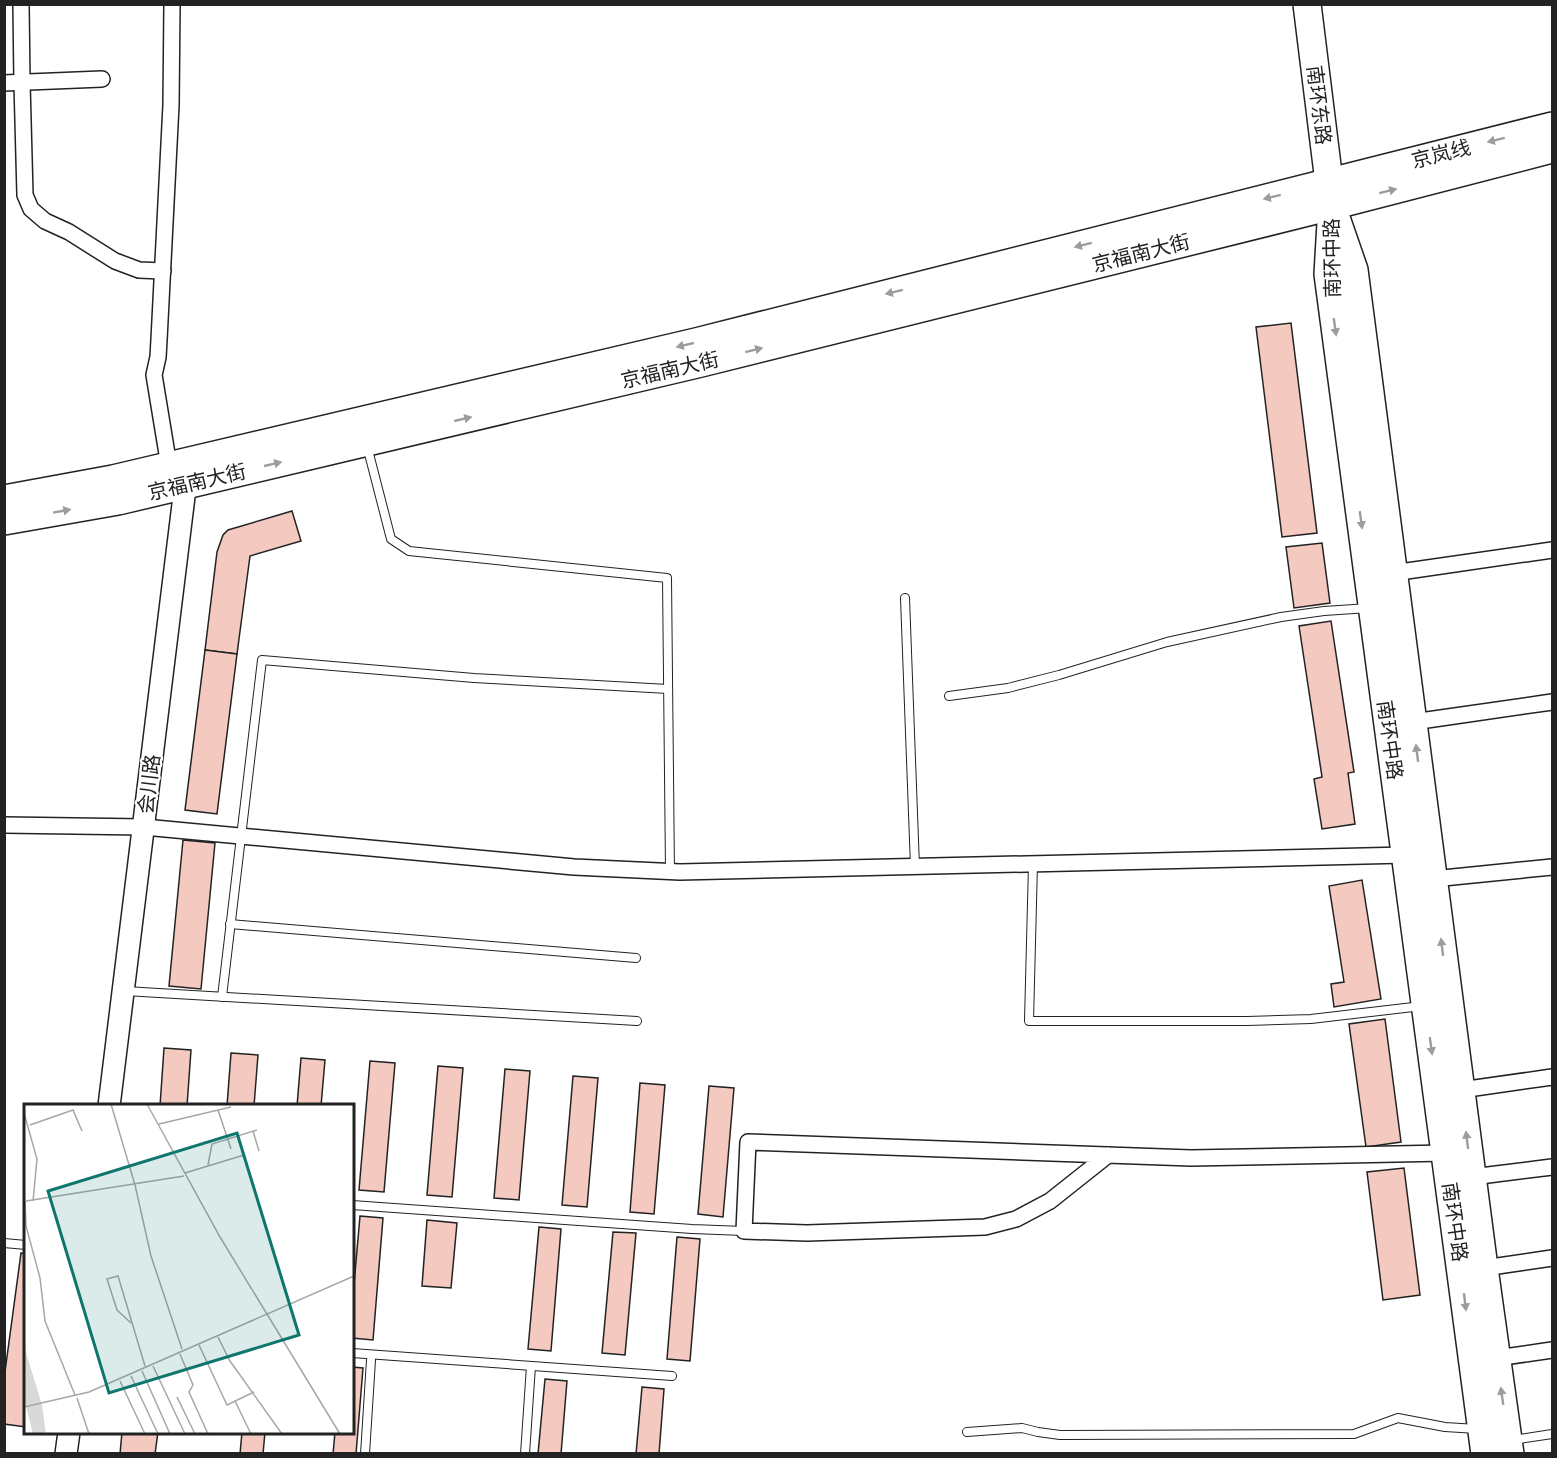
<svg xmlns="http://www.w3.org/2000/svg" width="1557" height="1458" font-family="Roboto,'Noto Sans SC',sans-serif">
  <rect width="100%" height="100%" fill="#fff"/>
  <g fill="#f3c9c0" stroke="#222" stroke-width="1.5">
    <polygon points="1291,323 1317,533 1282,537 1256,327"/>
    <polygon points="292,511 301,541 250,556 237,654 205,650 217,552 223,535 228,530"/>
    <polygon points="1322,543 1330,603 1294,608 1286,547"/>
    <polygon points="1331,621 1354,772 1348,773 1355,824 1322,829 1314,779 1322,777 1299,626"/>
    <polygon points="205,650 237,654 217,814 185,810"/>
    <polygon points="183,840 215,843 201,989 169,986"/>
    <polygon points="1362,880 1381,999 1334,1007 1331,984 1344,982 1329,886"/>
    <polygon points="1385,1019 1401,1142 1366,1147 1349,1024"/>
    <polygon points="164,1048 191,1050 187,1106 160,1106"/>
    <polygon points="231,1053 258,1055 254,1106 227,1106"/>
    <polygon points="301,1058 325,1060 321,1106 297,1106"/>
    <polygon points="370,1061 395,1063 384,1192 359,1190"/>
    <polygon points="438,1066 463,1068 452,1197 427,1195"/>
    <polygon points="505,1069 530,1071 519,1200 494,1198"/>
    <polygon points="573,1076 598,1078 587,1207 562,1205"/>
    <polygon points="640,1083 665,1085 654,1214 630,1212"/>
    <polygon points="709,1086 734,1088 723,1217 698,1214"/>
    <polygon points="1404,1168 1420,1295 1383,1300 1367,1172"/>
    <polygon points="360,1216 383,1218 373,1340 352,1338 352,1307"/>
    <polygon points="427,1220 457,1223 451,1288 422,1286"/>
    <polygon points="539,1227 561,1229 551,1351 528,1349"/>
    <polygon points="613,1232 636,1233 625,1355 602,1353"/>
    <polygon points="677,1237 700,1239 690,1361 667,1359"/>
    <polygon points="21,1253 26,1254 26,1427 4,1424 4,1379"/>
    <polygon points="352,1367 363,1368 356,1454 333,1454 335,1432 352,1432"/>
    <polygon points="545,1379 567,1381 561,1454 538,1454"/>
    <polygon points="642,1387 664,1389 659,1454 636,1454"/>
    <polygon points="122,1432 158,1432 155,1454 120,1454"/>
    <polygon points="242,1432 265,1432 263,1454 240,1454"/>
  </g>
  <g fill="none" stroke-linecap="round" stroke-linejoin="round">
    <g stroke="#222" stroke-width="10">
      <g id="lane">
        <polyline points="367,446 391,539 409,551 667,578 670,872"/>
        <polyline points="905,598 915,867"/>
        <polyline points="949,696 1008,688 1059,675 1167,642 1281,617 1324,611 1369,608"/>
        <polyline points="1033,864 1029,1021 1247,1021 1311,1019 1422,1006"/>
        <polyline points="230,924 636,958"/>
        <polyline points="125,991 637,1021"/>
        <polyline points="222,997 262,660 474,678 668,689"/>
        <polyline points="352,1205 692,1229 744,1231"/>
        <polyline points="4,1243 26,1245"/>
        <polyline points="352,1353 672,1376"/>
        <polyline points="967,1432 1022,1428 1038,1432 1060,1435 1354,1434 1398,1418 1445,1427 1477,1429"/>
        <polyline points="1513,1440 1552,1434"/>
        <polyline points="365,1454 371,1360"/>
        <polyline points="525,1454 531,1366"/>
      </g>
    </g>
    <g stroke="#222" stroke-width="18">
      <g id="street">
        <polyline points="21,4 22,83 25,195 31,209 45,221 69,232 115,261 139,270 163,271"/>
        <polyline points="4,83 102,79"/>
        <polyline points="169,466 154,375 158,357 159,340 171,105 172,4"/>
        <polyline points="1393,573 1552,550"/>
        <polyline points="1413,722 1552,702"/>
        <polyline points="4,825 144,827 574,867 680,872 1406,855"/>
        <polyline points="1433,879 1552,867"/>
        <polyline points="1461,1090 1552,1077"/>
        <polyline points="1108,1155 1050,1201 1016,1219 985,1227 807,1233 744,1231 748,1142 1191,1158 1446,1153"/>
        <polyline points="1472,1177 1552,1167"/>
        <polyline points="1484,1268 1552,1258"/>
        <polyline points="1497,1358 1552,1350"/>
      </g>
    </g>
    <g stroke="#222" stroke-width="24">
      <g id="secondary">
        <polyline points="109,1106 187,472"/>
        <polyline points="66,1454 69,1432"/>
      </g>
    </g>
    <g stroke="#222" stroke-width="30">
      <g id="highway">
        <polyline points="1307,4 1332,206 1328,274 1485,1454"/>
        <polyline points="1336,218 1354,270 1484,1268 1510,1454"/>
        <polyline points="4,499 113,479 696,342 1552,126"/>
        <polyline points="4,521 118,501 701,363 1332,206 1552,149"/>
      </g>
    </g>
    <use href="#lane" stroke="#fff" stroke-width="8"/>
    <use href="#street" stroke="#fff" stroke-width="15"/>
    <use href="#secondary" stroke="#fff" stroke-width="21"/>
    <use href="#highway" stroke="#fff" stroke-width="27"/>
  </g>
  <defs><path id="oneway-solid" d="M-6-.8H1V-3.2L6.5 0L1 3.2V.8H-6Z" transform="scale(1.5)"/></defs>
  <g fill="#9c9c9c">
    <use href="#oneway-solid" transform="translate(1496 140) rotate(166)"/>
    <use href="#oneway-solid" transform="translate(1388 191) rotate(-14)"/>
    <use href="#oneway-solid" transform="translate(1272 197) rotate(166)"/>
    <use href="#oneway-solid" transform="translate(1083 245) rotate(166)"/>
    <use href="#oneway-solid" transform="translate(894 292) rotate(166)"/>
    <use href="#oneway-solid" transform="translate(1335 327) rotate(82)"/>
    <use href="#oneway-solid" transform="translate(685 345) rotate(167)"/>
    <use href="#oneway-solid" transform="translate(754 350) rotate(-14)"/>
    <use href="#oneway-solid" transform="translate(463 419) rotate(-13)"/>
    <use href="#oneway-solid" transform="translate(273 464) rotate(-13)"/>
    <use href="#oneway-solid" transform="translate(62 511) rotate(-10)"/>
    <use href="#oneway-solid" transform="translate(1361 520) rotate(82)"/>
    <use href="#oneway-solid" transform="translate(1417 753) rotate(-97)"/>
    <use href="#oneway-solid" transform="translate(1442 947) rotate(-97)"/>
    <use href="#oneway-solid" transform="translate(1431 1046) rotate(82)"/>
    <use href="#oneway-solid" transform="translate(1467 1140) rotate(-97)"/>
    <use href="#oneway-solid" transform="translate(1465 1302) rotate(83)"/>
    <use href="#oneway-solid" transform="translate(1502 1396) rotate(-98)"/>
  </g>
  <g text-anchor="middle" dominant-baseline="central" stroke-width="4.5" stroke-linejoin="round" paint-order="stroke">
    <g font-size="20" fill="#222" stroke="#fff">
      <text transform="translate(1319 105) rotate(83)">南环东路</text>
      <text transform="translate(1441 154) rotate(-14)">京岚线</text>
      <text transform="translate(1141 253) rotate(-14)">京福南大街</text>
      <text transform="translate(1332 258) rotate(-91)">南环中路</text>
      <text transform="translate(670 370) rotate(-13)">京福南大街</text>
      <text transform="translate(197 482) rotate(-13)">京福南大街</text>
      <text transform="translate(1390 740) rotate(82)">南环中路</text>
      <text transform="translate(149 784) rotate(-83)">会川路</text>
      <text transform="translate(1455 1222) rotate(82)">南环中路</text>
    </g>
  </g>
  <g transform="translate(24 1104)">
    <rect width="330" height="330" fill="#fff"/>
    <path d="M0 242 18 301 22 330H9L0 294Z" fill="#d9d9d9"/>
    <path fill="none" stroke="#a7a7a7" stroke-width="1.5" d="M87 0 111 81 127 152 158 245M123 0 196 133 316 330M194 6 207 45M0 9 13 55 9 97M135 20 207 3M6 21 49 6 58 27M229 27 235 47M184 61 188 40 233 26M161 69 220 51M1 97 2 122 16 174 21 217 51 291M2 97 160 72M107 219 93 206 83 175 94 172 121 262M194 233 206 257 258 330M175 241 203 301 230 288M156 250 169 281 165 288 184 330M129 262 161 330M118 267 146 330M107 272 134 330M96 277 121 330M153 293 171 330M53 294 65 330M211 297 227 330M0 303 65 288 330 172"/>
    <path fill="#0f766e" fill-opacity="0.15" stroke="#0f766e" stroke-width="3" d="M213 29 275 231 85 289 24 87Z"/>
    <rect width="330" height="330" fill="none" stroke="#222" stroke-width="3"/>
  </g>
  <rect width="1557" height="1458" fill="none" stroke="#222222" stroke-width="12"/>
</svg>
